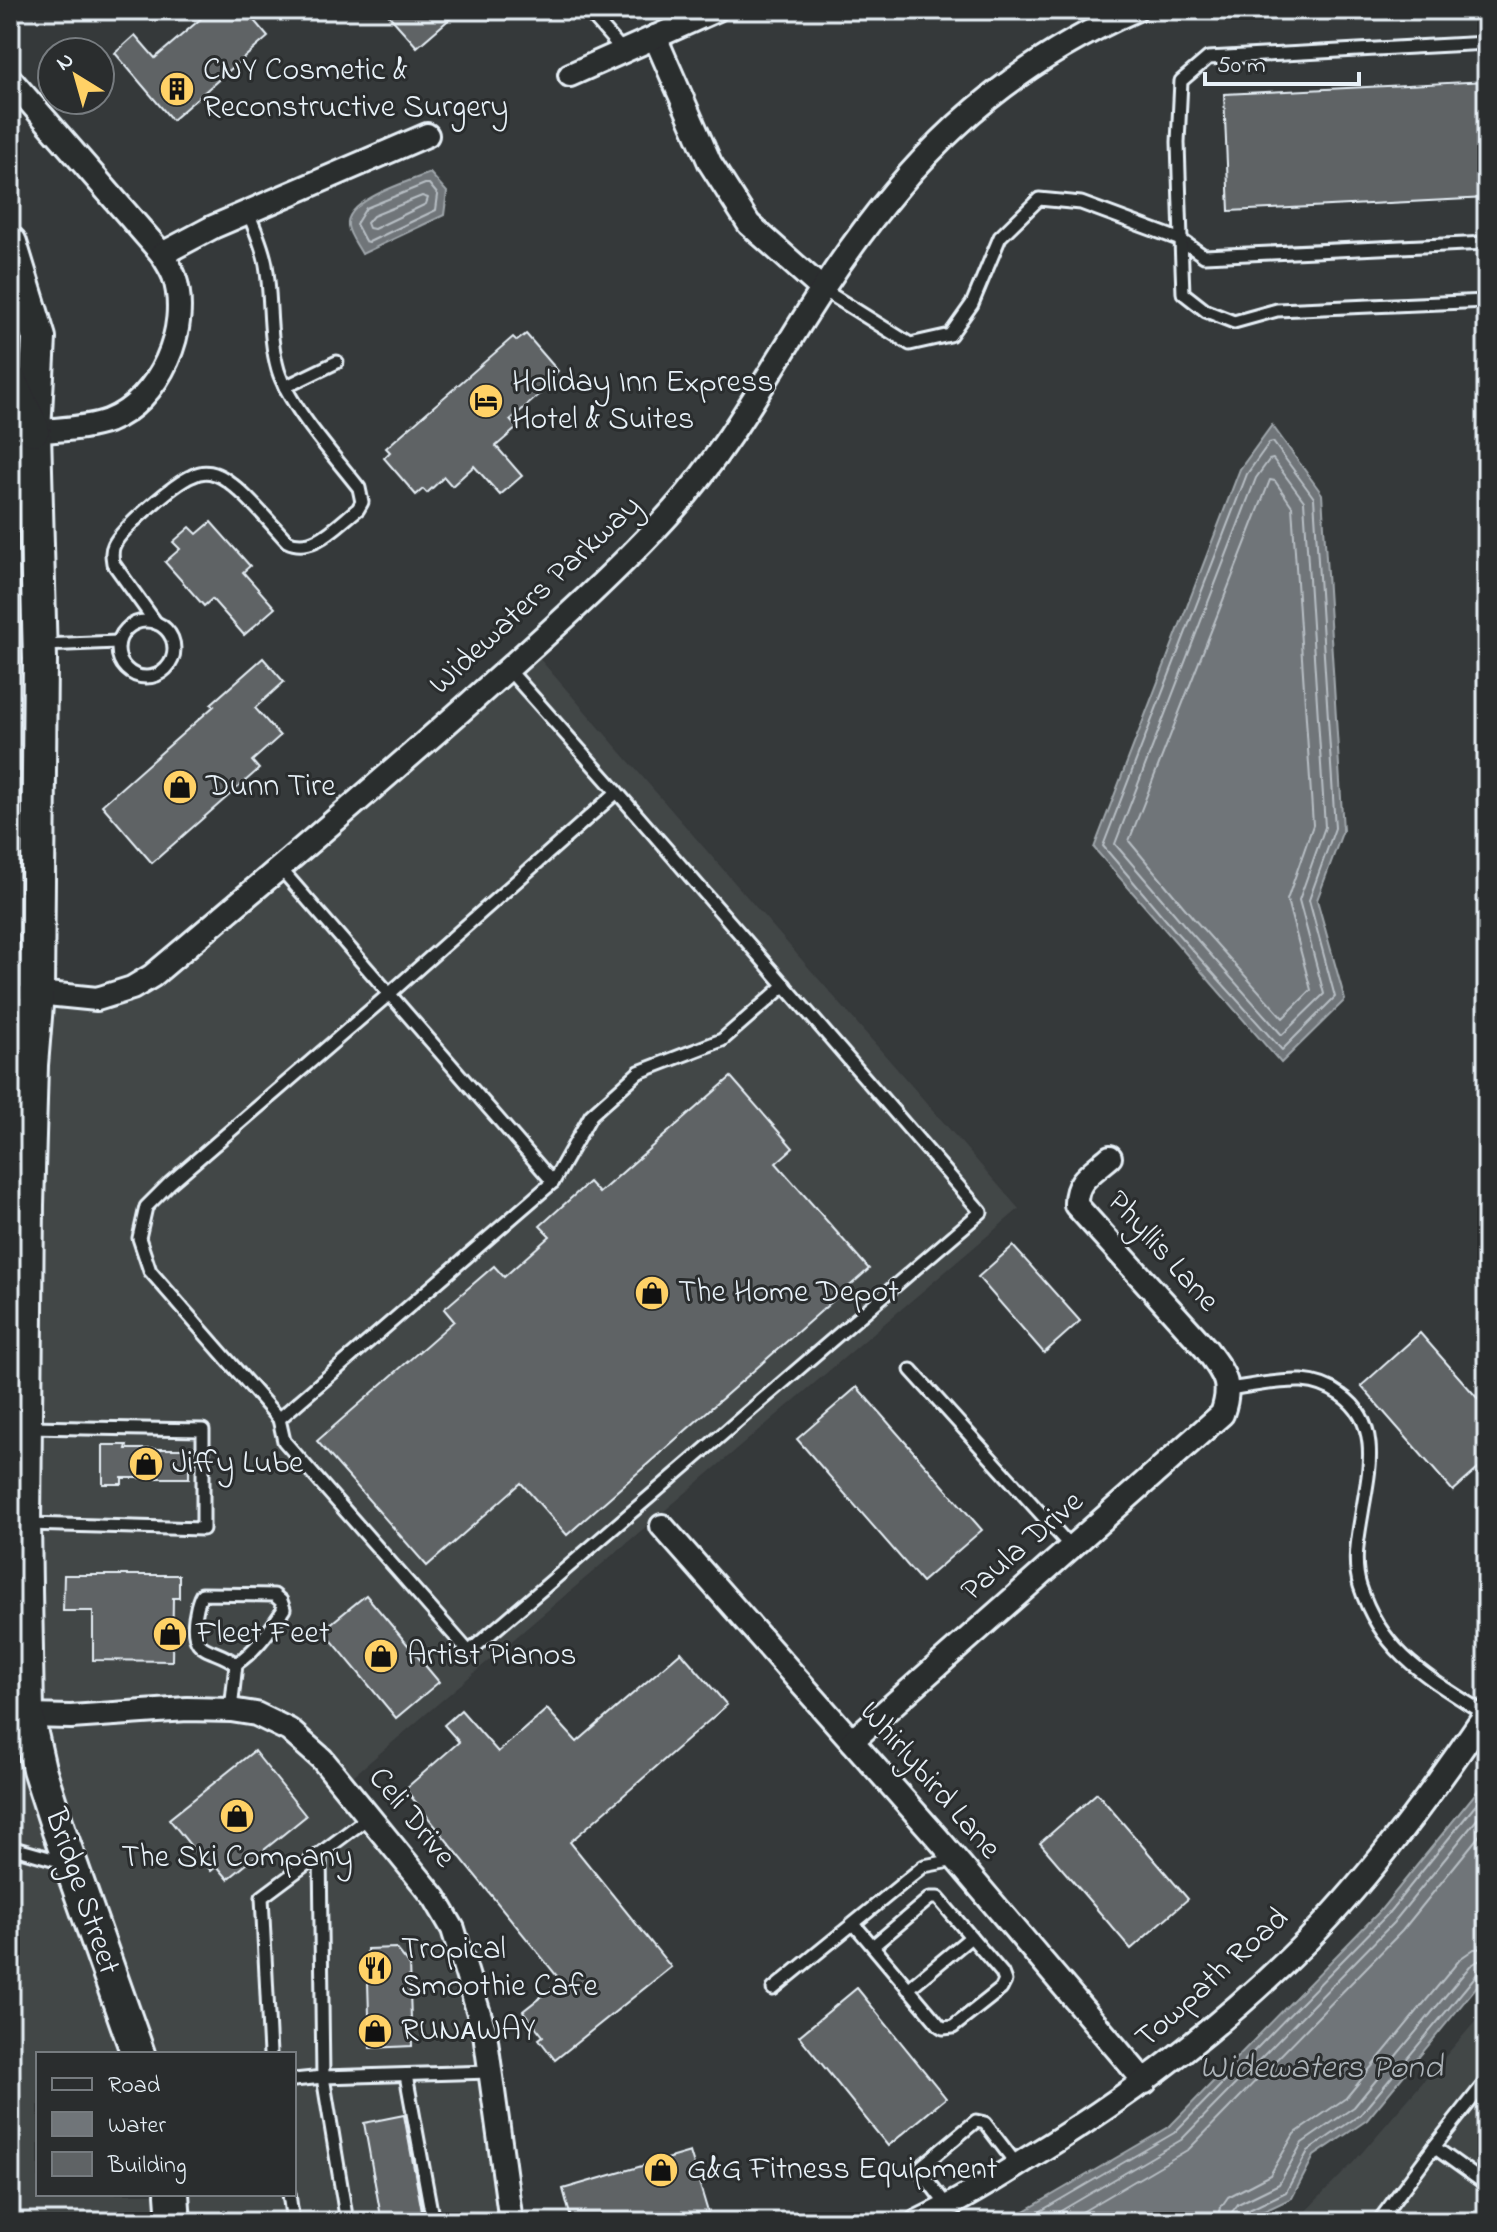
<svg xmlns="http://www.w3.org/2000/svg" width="1497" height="2232" font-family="'Indie Flower',sans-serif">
  <rect width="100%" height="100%" fill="#35393a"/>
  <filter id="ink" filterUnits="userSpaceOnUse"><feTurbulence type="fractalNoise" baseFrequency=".0125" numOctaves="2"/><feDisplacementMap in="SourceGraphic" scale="16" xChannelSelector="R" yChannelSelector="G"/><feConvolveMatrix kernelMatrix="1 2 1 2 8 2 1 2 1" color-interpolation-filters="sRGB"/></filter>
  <g filter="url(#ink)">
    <g fill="#424647" fill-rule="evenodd">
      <path d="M531 649 1019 1209 339 1788 421 1894 442 1933 479 2042 502 2222H10V987L58 994 132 988ZM38 2054H294V2194H38Z"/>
      <polygon points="1487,2008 1487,2222 1295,2222 1352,2164"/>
    </g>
    <g fill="#707579" stroke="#a0a7ac" stroke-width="2">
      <path d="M430 173 447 192 444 215 362 254C358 246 349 235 348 226 344 200 410 181 430 173Z"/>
      <polygon points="1272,425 1322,494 1343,830 1317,900 1345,1000 1281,1063 1094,848 1240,469"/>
      <polygon points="1487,1779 1487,1974 1367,2120 1314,2156 1292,2198 1241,2222 1006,2222 1169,2127 1380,1911"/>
    </g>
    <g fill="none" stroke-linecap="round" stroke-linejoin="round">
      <g stroke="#b8bfc5" stroke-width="2">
        <polygon points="425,184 429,184 438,195 436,210 369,242 365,241 356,224 366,208"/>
        <polygon points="422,196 428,198 426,204 374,229 369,228 367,223 373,216"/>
        <polygon points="1273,442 1314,498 1335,828 1309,900 1335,997 1282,1050 1177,933 1103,846 1247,474 1269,443"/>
        <polygon points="1273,459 1304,501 1325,827 1299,900 1324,994 1282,1035 1185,926 1115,844 1256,478 1269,460"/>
        <polygon points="1270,480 1275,481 1292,506 1313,825 1287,900 1311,990 1283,1018 1194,919 1129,841"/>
        <polyline points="1022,2222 1174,2133 1386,1916 1487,1791"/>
        <polyline points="1042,2222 1181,2140 1393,1923 1487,1807"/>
        <polyline points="1065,2222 1189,2149 1402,1931 1487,1826"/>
        <polyline points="1218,2222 1221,2207 1228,2197 1270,2175 1294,2134 1346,2098 1461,1958 1474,1949 1487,1948"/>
        <polyline points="1230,2222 1232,2212 1238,2204 1279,2184 1302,2143 1354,2107 1470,1966 1478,1961 1487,1960"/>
        <polyline points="1240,2222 1245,2212 1286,2192 1308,2151 1361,2114 1478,1973 1487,1970"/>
      </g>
    </g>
    <g fill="#5f6365" stroke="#e8f1f8" stroke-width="2">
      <polygon points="211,10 245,10 268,37 172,120 115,53 135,35 155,58"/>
      <polygon points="384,10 460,10 417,47"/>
      <polygon points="1487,81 1487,198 1229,211 1224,94"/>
      <polygon points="526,334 558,371 551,378 554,382 510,420 517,428 496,446 522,476 500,495 474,466 452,486 444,477 427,493 423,489 416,495 384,458 390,452 386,448 513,337 517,341"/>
      <polygon points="211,522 250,566 243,572 275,608 244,635 212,599 204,606 165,562 180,549 173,542 190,527 197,534"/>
      <polygon points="263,658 284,682 255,708 280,736 252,761 259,769 152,863 102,805 214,706 211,704"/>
      <polygon points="731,1077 793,1148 776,1163 869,1269 567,1535 521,1483 427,1566 317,1441 454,1321 444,1309 494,1266 504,1277 550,1236 540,1226 589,1182 599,1193"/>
      <polygon points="1013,1246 1080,1321 1044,1353 978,1277"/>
      <polygon points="1420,1333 1487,1409 1487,1461 1453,1491 1361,1386"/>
      <polygon points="857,1387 982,1530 922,1582 797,1439"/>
      <polygon points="103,1445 127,1445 126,1449 189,1449 189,1478 122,1478 122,1484 103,1484"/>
      <polygon points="64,1575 179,1575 179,1598 173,1598 172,1661 93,1660 93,1611 63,1611"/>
      <polygon points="366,1595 439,1682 396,1718 323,1630"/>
      <polygon points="681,1652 727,1705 570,1842 671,1967 555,2060 539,2039 543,2036 523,2011 561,1981 405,1789 459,1742 444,1725 461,1710 498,1752 547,1709 577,1742"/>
      <polygon points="254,1751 306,1816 228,1879 217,1866 211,1871 169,1819"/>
      <polygon points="1097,1793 1188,1899 1131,1949 1040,1843"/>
      <polygon points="396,1948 409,1964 412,2046 370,2048 367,1949"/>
      <polygon points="857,1988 946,2098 888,2146 799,2036"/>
      <polygon points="404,2115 424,2222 382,2222 364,2123"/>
      <polygon points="690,2152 708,2212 672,2222 572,2222 563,2189"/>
    </g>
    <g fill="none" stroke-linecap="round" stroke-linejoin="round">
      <g stroke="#e8f1f8" stroke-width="17">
        <g id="service">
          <polyline points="587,10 623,51"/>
          <polyline points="1487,43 1208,58 1181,81 1178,142 1181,240 1204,256 1487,243"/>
          <polyline points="822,289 910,344 950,335 972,304 1000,237 1039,199 1081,203 1181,240 1183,293 1206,311 1234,322 1277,310 1487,301"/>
          <polyline points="285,387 337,362"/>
          <circle cx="146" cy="649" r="28"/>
          <path d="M156 623 113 563C112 556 111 551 114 545 121 529 175 483 192 476 199 472 207 471 215 474 235 480 271 524 287 541 314 554 338 524 358 509L362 502 359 488C335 457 289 406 278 370 268 335 272 300 266 265 263 247 255 230 248 212"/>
          <polyline points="43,645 118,642"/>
          <polyline points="280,868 553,1182 279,1419 150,1271 139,1238 146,1207 170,1183 388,995 617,792 508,669"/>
          <polyline points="10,992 33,993"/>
          <polyline points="553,1182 591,1115 639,1072 722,1040 785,985"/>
          <polyline points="911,1370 1071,1547"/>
          <path d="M1228 1389C1252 1386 1278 1380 1302 1381 1316 1382 1330 1387 1341 1395 1380 1422 1370 1467 1363 1507 1359 1533 1352 1560 1360 1586 1382 1654 1429 1678 1485 1714"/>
          <polyline points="279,1419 284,1441 469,1652 981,1212 617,792"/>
          <polyline points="26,1427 203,1430 203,1529 28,1524"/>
          <path d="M202 1594 274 1595 281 1601 284 1609C269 1631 258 1649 236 1664 213 1646 190 1656 195 1618 197 1609 197 1602 202 1594Z"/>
          <polyline points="231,1710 236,1664"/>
          <polyline points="10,1847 63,1862"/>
          <polyline points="320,1854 323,2077 347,2222"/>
          <path d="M854 1924C883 1958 911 1992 940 2026L943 2028 953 2027 1001 1989 1005 1981 1002 1973 938 1898H930L873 1946"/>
          <polyline points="773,1989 924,1866 955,1860"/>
          <polyline points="908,1989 971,1937"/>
          <polyline points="270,2054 262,1897 369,1817"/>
          <polyline points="406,2075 433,2222"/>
          <polyline points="294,2080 323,2077 490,2072"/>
          <polyline points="1434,2147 1487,2080"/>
          <polyline points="289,2194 293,2222"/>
          <polyline points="948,2207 922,2173 922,2166 976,2121 985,2123 1017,2165"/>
          <polyline points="1378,2222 1434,2147 1487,2185"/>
        </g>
      </g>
      <g stroke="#e8f1f8" stroke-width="28">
        <g id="minor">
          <polyline points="655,37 710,163 749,224 822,289"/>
          <polyline points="570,75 716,10"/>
          <polyline points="10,79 162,254"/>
          <path d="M34 432C58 429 86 429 108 421 159 401 192 328 174 276 171 268 166 261 162 254L213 227 427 135"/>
          <path d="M37 993 97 999 132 988 152 976C259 886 366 795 471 702 540 640 611 579 673 510 733 443 773 364 822 290 905 163 994 72 1135 10"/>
          <polyline points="662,1526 942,1843 1145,2082"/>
          <polyline points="27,1716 71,1717 187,1709 231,1710 256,1714 289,1730 322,1759 435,1898 453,1929 485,2033 511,2222"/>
          <path d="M852 1741 1222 1414C1233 1383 1224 1374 1206 1349L1076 1205C1075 1180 1092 1173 1110 1157"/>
          <path d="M917 2222C956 2203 991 2182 1027 2159 1129 2097 1224 2025 1308 1940 1375 1871 1433 1791 1487 1712"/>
        </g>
      </g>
      <g stroke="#e8f1f8" stroke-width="38">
        <g id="secondary">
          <polyline points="10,243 39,338 34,432 40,659 37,993 31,1065 27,1205 24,1524 27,1716 39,1769 59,1831 138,2054"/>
          <polyline points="10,381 33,429"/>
          <polyline points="172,2194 174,2222"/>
        </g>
      </g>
      <use href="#service" stroke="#2a2d2e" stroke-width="11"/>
      <use href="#minor" stroke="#2a2d2e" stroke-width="22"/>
      <use href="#secondary" stroke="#2a2d2e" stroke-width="32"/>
    </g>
  </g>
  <defs>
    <g id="building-disc" transform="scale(1.8)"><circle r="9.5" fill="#ffd166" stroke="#2a2d2e"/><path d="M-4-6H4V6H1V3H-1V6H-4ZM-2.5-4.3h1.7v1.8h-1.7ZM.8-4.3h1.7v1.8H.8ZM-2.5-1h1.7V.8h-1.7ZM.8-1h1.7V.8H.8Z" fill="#111"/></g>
    <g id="hotel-disc" transform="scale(1.8)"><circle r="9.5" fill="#ffd166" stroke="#2a2d2e"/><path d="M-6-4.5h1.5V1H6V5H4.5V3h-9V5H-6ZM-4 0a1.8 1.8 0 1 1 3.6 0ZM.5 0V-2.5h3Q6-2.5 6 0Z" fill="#111"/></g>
    <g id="shop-disc" transform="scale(1.8)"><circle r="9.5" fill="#ffd166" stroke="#2a2d2e"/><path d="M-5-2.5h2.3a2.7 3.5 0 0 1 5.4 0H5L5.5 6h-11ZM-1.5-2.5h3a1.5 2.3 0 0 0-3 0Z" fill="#111"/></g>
    <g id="restaurant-disc" transform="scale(1.8)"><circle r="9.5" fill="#ffd166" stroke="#2a2d2e"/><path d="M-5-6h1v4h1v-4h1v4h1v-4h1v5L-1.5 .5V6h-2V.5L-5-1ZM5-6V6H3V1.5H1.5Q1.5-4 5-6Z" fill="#111"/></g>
  </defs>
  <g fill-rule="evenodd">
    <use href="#building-disc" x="177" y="89"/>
    <use href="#hotel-disc" x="486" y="401"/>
    <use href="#shop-disc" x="180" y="787"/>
    <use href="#shop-disc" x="652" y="1293"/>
    <use href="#shop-disc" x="146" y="1464"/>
    <use href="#shop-disc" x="170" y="1634"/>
    <use href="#shop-disc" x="381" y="1656"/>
    <use href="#shop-disc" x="237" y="1816"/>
    <use href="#restaurant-disc" x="375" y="1968"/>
    <use href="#shop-disc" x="375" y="2031"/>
    <use href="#shop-disc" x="661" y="2170"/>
  </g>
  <g text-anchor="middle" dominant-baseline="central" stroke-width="6" stroke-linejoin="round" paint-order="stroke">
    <g font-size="32" fill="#e8f1f8" stroke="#2a2d2e" text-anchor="start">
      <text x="203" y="71">CNY Cosmetic &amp;<tspan x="203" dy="37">Reconstructive Surgery</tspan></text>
      <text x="512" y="383">Holiday Inn Express<tspan x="512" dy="37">Hotel &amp; Suites</tspan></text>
      <text x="206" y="787">Dunn Tire</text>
      <text x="678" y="1293">The Home Depot</text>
      <text x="172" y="1464">Jiffy Lube</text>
      <text x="196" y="1634">Fleet Feet</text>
      <text x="407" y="1656">Artist Pianos</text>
      <text x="237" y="1858" text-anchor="middle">The Ski Company</text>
      <text x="401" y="1950">Tropical<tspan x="401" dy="37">Smoothie Cafe</tspan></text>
      <text x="401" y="2031">RUNᴀWAY</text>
      <text x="687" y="2170">G&amp;G Fitness Equipment</text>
    </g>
    <g font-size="32" fill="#e8f1f8" stroke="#2a2d2e">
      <text transform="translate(536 596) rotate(-43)">Widewaters Parkway</text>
      <text transform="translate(1162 1252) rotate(48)">Phyllis Lane</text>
      <text transform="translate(1023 1547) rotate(-41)">Paula Drive</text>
      <text transform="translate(929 1781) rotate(49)">Whirlybird Lane</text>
      <text transform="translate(411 1818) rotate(51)">Celi Drive</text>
      <text transform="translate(81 1892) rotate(71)">Bridge Street</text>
      <text transform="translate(1213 1979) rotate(-42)">Towpath Road</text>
    </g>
    <g font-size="34" font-style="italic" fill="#acb3b8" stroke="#2a2d2e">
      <text x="1321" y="2069">Widewaters Pond</text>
    </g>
  </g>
  <rect width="1497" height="2232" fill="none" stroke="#2a2d2e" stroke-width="40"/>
  <rect x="20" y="20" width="1457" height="2192" fill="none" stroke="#e8f1f8" stroke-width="3" filter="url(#ink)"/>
  <rect x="36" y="2052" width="260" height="144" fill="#2a2d2e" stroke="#767b7f" stroke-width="2"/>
  <rect x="52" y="2078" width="40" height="12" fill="#2a2d2e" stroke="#767b7f" stroke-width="2"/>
  <text x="108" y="2092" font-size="24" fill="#e8f1f8">Road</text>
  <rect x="52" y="2112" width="40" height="24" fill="#707579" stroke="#767b7f" stroke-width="2"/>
  <text x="108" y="2132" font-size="24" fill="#e8f1f8">Water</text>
  <rect x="52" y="2152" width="40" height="24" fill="#5f6365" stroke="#767b7f" stroke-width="2"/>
  <text x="108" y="2172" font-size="24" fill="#e8f1f8">Building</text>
  <g transform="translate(76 76) rotate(323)"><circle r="38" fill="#2a2d2e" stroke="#767b7f" stroke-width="2"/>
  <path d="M0-6L14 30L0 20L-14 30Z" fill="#ffd166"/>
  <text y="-12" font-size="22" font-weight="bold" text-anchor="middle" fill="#e8f1f8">N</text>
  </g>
  <path d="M1205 72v12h154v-12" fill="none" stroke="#e8f1f8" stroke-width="4"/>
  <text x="1217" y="72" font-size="24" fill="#e8f1f8" stroke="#2a2d2e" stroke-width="6" paint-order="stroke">50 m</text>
</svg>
